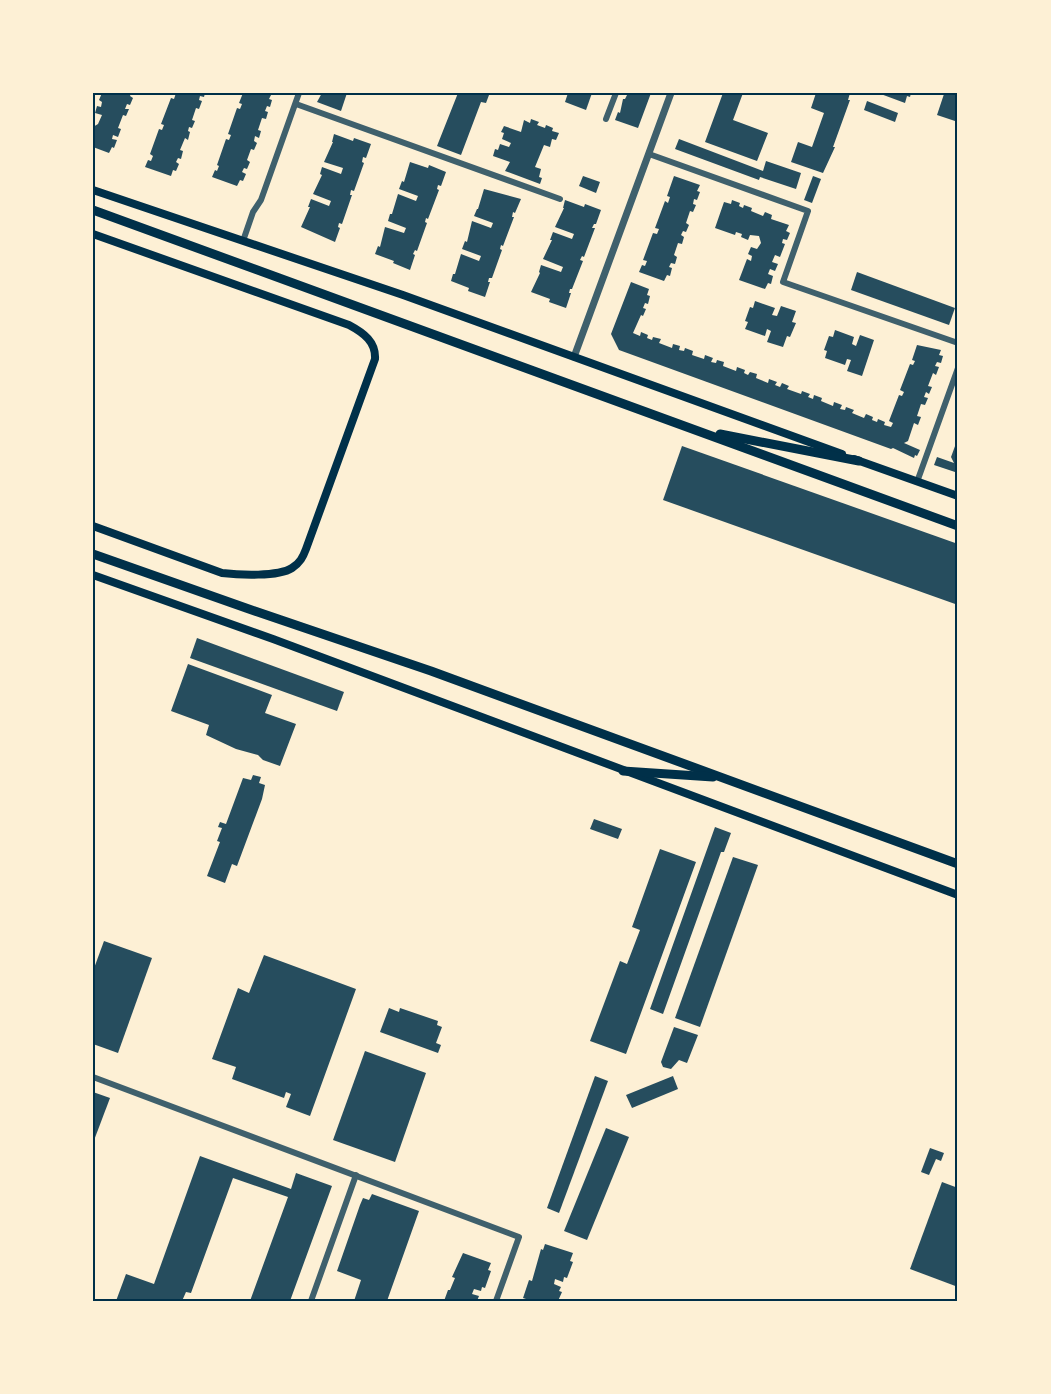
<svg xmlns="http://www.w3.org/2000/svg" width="1051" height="1394" font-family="'Golos Text',sans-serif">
  <rect width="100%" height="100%" fill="#fdf0d5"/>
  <g fill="#264d5e">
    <polygon points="102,93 131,93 130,96 133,98 130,105 127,104 125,109 129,109 126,116 123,115 118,128 121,129 118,137 113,135 112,139 117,140 114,148 112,147 109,153 93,147 93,127 98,124 102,115 95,113 97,106 101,107 102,102 99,100"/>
    <polygon points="176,93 205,93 204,97 200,96 199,100 202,101 199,109 196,108 192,120 195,121 192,128 189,127 188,131 190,132 188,140 185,138 180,150 183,151 181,159 178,158 176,162 179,164 176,171 173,170 171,176 145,167 148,160 151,161 153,156 150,154 159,129 162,130 164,125 161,124 171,98 174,99"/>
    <polygon points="243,93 272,93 269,99 272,100 270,107 267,106 265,111 268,112 266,119 262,118 258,130 261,131 259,138 255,136 254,141 257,143 254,150 251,149 247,160 250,162 247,169 244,168 242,172 246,174 243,181 240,180 237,186 212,177 215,170 217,171 219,166 217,165 226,139 229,140 231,135 228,134 237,108 240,109 242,104 239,103"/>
    <polygon points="322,93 347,93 341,111 317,102"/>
    <polygon points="458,93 489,95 486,103 481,102 461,155 437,146"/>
    <polygon points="568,93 592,93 586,110 565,102"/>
    <polygon points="628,93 651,93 638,128 615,120 618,112 620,113 623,99 625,99"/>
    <polygon points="723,93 743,93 733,120 768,133 757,161 705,142"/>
    <polygon points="816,93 850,93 848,100 850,100 833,147 835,147 823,173 791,162 798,142 812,147 824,113 811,108"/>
    <polygon points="878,93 911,93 910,97 907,96 905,103"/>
    <polygon points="948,93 958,93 958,122 937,115 944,94 947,95"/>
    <polygon points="867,101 898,113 895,122 864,110"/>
    <polygon points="531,119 539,122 537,125 545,128 546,125 553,128 552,131 559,133 556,140 552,139 550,147 544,145 535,167 541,169 539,177 542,178 540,184 505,171 510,162 493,156 495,149 498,150 500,144 509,147 511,143 502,139 504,133 501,132 504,126 521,132 524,120 530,123"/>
    <polygon points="334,134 353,141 354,138 371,144 366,158 363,157 362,162 364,163 354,191 351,190 350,195 352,195 342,224 339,223 338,227 340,228 335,242 301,227 310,207 308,207 311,199 329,206 331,201 313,194 322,175 320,174 322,167 341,174 343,168 324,162 333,142 332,142"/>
    <polygon points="679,139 763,171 766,161 801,173 796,189 760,177 759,180 675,149"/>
    <polygon points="410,162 428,168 429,165 446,172 441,186 438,185 437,189 439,190 428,219 426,218 425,222 427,223 417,251 415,250 413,254 415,255 410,270 393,263 394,261 375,254 378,246 380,247 385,227 404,233 406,228 388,221 390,214 392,214 398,194 416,201 418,196 399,189 402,181 404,182"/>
    <polygon points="583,176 600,182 596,193 579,186"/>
    <polygon points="674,176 700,185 697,191 700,192 697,200 694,199 693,204 696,205 693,212 690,211 686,223 689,225 686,232 683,231 681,235 684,237 682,244 678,243 674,255 677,257 675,264 671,263 669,267 672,268 670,276 667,275 664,281 639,272 642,265 645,266 647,261 643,260 653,233 657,234 659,229 655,228 665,201 668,203 670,197 667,196"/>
    <polygon points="813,176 821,179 812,203 804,200"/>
    <polygon points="484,189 521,199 515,213 513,212 512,217 514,217 503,246 501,245 500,249 502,250 492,278 489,278 488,282 490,282 485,297 468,291 469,288 451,281 453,274 455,274 461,254 479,261 481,256 462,249 465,241 467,242 472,221 491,228 493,223 474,216 477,209 478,209"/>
    <polygon points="565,200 584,207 585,204 601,210 596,224 594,224 592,228 595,228 584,257 582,256 580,260 583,261 572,289 570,289 569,293 571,293 566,308 549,302 550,299 531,292 540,273 539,272 541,265 561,272 563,267 543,259 552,240 550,240 553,232 572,239 574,234 555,227 564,208 563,208"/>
    <polygon points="732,200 740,203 739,206 743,208 744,205 752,208 751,211 763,216 765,212 772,215 771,219 789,225 786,231 790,233 787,240 783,239 782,243 785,244 780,257 775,255 772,262 778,264 775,271 770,269 768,274 773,276 771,284 768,283 765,289 739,280 747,259 751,261 752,256 748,254 751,247 757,249 761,243 759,236 750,235 748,240 741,237 742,234 736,232 735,235 715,228 724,202 731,204"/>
    <polygon points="857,272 955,308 949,325 851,290"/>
    <polygon points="631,282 649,289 647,295 650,296 648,304 645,303 643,308 646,309 643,316 641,315 633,333 640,336 641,332 648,335 647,338 652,340 653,337 661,339 659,343 672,348 673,344 680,346 679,350 684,351 685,348 693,351 692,355 704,359 705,355 713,358 711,362 716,363 717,360 724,362 723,366 736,371 737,367 745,370 744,373 748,375 750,372 757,374 756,378 768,383 769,379 777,382 775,385 780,387 782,383 789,386 787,389 801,394 802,391 810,394 808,397 813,399 814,395 822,398 821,401 833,406 834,402 842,405 840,409 845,410 846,407 854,410 852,413 864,418 866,414 873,417 872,420 877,422 878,419 885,422 884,425 891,427 893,423 889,421 899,395 902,396 904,392 900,390 910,364 913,365 915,361 912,360 917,345 941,350 939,355 943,356 941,363 937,362 935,366 939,367 936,375 933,373 928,386 932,387 929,394 926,392 924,397 928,398 925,405 921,404 917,416 921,417 918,425 914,423 908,441 904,443 920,450 917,456 915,455 914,458 893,448 891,449 619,350 611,334"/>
    <polygon points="755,301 775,308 772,315 777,316 781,306 796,311 792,322 796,323 790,337 787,336 783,347 767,342 771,331 767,329 765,336 745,329 748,322 745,321 750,307 753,308"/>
    <polygon points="835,330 854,337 852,344 856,346 860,335 874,340 862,376 847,371 851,360 847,359 845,365 825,358 827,351 824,350 829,336 833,337"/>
    <polygon points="958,438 958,473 934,465 937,457 954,463 951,457"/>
    <polygon points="682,446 958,544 958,605 663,500"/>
    <polygon points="197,638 344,692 337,711 190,658"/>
    <polygon points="188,664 272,695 265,713 296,724 280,766 263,760 258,755 236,749 206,735 209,725 171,711"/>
    <polygon points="253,775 261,777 259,783 265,785 262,799 237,866 232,864 225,883 207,876 220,842 217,841 222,828 218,827 220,822 226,824 243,778 251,780"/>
    <polygon points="594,819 622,829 618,839 590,829"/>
    <polygon points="715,827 731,833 724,852 721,852 663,1014 650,1009"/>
    <polygon points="660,849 696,862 626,1054 590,1041 620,961 627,964 640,930 632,927"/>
    <polygon points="733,857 758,865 700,1027 675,1018"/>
    <polygon points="104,941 152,958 118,1053 93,1044 93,971"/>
    <polygon points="264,955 356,989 310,1116 286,1107 291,1094 286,1092 284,1098 232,1079 236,1067 212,1059 238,988 249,993"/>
    <polygon points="389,1008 399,1012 400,1008 438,1021 437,1025 442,1027 436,1043 441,1045 438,1053 380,1032"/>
    <polygon points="674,1027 698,1035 687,1063 679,1060 671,1069 663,1067 661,1062"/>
    <polygon points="365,1051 426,1073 395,1162 333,1140"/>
    <polygon points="595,1076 608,1081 559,1213 547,1208"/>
    <polygon points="673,1076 678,1089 632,1108 626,1095"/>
    <polygon points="93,1092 110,1098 93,1143"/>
    <polygon points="606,1128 629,1137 587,1240 564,1231"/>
    <polygon points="930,1148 944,1153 941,1161 936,1159 929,1175 921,1172"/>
    <polygon points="200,1156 291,1189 296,1173 332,1186 290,1301 250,1301 288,1197 233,1178 191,1293 186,1292 182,1301 116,1301 126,1274 154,1284"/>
    <polygon points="942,1182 958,1188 958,1287 910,1269"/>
    <polygon points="372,1194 419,1211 387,1301 354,1301 361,1280 337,1271 360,1205 363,1198 369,1200"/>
    <polygon points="545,1244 573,1253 570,1261 573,1262 567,1278 564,1277 563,1282 555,1279 554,1284 561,1287 559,1291 562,1292 558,1301 525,1301 526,1299 523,1298 529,1280 532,1281 541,1249 543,1250"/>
    <polygon points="463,1253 491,1263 488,1270 491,1271 485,1288 482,1287 481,1291 474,1289 472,1294 479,1296 477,1301 444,1301 448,1290 450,1290 455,1278 452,1277"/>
  </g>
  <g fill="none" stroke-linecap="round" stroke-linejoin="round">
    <g stroke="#3f606c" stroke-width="6">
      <polyline points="296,104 560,199"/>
      <polyline points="606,119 616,93"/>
      <polyline points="649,154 808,211 783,282 958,343"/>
      <polyline points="243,241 253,212 261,200 299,93"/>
      <polyline points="917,482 958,368"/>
      <polyline points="93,1077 519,1237 496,1301"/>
      <polyline points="311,1301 356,1175"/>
    </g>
    <polyline stroke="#3f606c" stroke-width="7" points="574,357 671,93"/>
    <g stroke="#003049" stroke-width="8">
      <polyline points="93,190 403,295 842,454"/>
      <path d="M93 234 349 325C364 333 376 342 375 359L306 549C303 557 300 563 292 568 278 577 239 575 222 573L93 526"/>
      <polyline points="854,459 958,496"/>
      <polyline points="93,575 273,639 958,895"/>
    </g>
    <g stroke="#003049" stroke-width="9">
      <polyline points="93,210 958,526"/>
      <polyline points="720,434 859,461"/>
      <polyline points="93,554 246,608 431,671 958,864"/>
      <polyline points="623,771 713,777"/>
    </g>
  </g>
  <rect width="1051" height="1394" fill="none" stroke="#fdf0d5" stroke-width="189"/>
  <rect x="94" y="94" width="862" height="1206" fill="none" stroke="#003049" stroke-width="2"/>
</svg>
